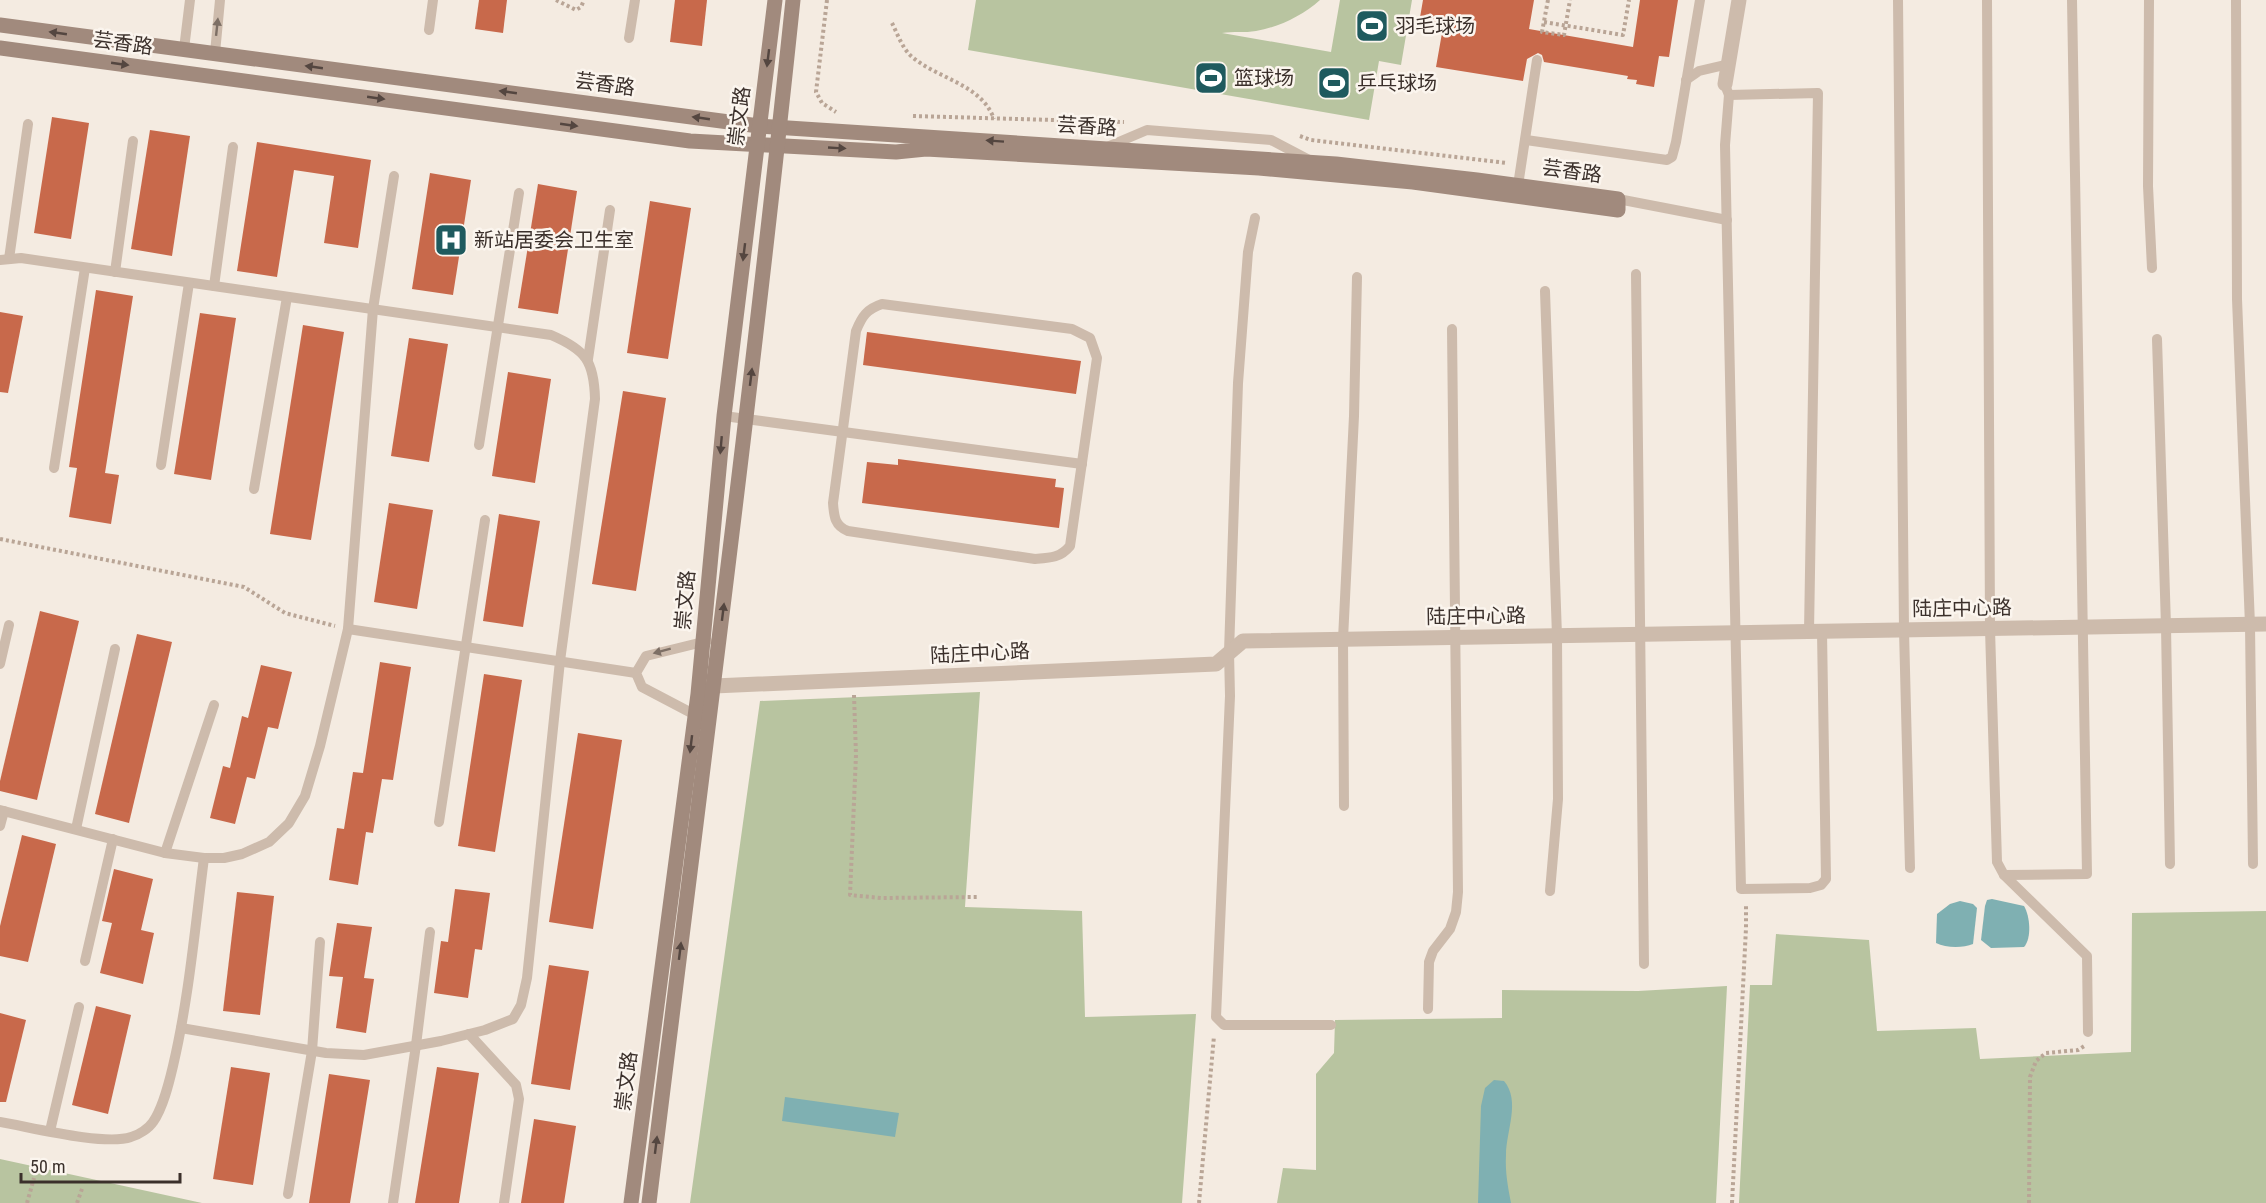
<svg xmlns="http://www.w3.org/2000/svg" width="2266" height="1203" font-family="'Roboto Condensed','Noto Sans SC',sans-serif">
  <rect width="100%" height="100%" fill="#f4ebe1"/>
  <g fill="#b8c4a0">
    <path d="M976 0H1320C1302 16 1279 27 1256 31 1245 33 1233 31 1222 33L1331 52 1340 0H1412L1401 65 1379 61 1369 120 968 50Z"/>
    <polygon points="980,692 965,907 1082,911 1085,1017 1196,1014 1182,1203 690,1203 760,701"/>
    <polygon points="2266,911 2266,1203 1739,1203 1750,985 1772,985 1776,934 1869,940 1877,1031 1976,1028 1980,1059 2131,1052 2132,913"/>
    <polygon points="1727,986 1716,1203 1277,1203 1283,1168 1316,1170 1316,1074 1334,1053 1335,1020 1502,1018 1502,990 1638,991"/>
    <polygon points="0,1159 202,1203 0,1203"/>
  </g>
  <g fill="#7fb0b2">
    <path d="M1992 899 2024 906C2030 916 2032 938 2024 947L1991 948 1981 940 1985 906 1987 900Z"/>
    <path d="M1960 901 1973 904 1977 908 1973 944C1963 948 1946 948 1936 943L1937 914 1950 904Z"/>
    <path d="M1494 1080 1504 1081C1521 1101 1506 1131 1506 1155 1505 1172 1508 1187 1511 1203H1478L1481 1106 1485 1088Z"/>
    <polygon points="785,1097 899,1113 895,1137 782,1121"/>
  </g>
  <g fill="#c8694b">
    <polygon points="479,0 507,0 503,33 475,29"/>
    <polygon points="675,0 707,0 702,46 670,42"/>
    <polygon points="1423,0 1534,0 1529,29 1633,47 1640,0 1678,0 1669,57 1659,56 1654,87 1636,84 1637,80 1627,79 1628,76 1544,62 1542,55 1538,53 1527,59 1523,81 1436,67 1442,33 1418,29"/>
    <polygon points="52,117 89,123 71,239 34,233"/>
    <polygon points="150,130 190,136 172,256 131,249"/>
    <polygon points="257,142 371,160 358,248 324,243 334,176 294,170 277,277 237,271"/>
    <polygon points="430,173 471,180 453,295 412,289"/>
    <polygon points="538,184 577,191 558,314 518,308"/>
    <polygon points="650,201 691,208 668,359 627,353"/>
    <polygon points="96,290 133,296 105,473 119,475 111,524 69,517 77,468 69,467"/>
    <polygon points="0,312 23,316 8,393 0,392"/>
    <polygon points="200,313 236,318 211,480 174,474"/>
    <polygon points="303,325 344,332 311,540 270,534"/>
    <polygon points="867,332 1081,361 1076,394 863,365"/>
    <polygon points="409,338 448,344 429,462 391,456"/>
    <polygon points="508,372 551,379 535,483 492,476"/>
    <polygon points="623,391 666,398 636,591 592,584"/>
    <polygon points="898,459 1056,479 1055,487 1064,488 1059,528 862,503 867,462 898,465"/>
    <polygon points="389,503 433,510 417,609 374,602"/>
    <polygon points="499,514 540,521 523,627 483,621"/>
    <polygon points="40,611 79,621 37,800 0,791 0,781"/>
    <polygon points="137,634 172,642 129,823 95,814"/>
    <polygon points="380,662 411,667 393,780 382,779 373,833 366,832 358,885 329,880 337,828 344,829 353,772 363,773"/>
    <polygon points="261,665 292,672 278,729 268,727 255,779 247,777 235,824 210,818 223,766 230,768 242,716 248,718"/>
    <polygon points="484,674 522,680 495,852 458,846"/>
    <polygon points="578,733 622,740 593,929 549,922"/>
    <polygon points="22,835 56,844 28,962 0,956 0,926"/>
    <polygon points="114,869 153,879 141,930 154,933 143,984 100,973 112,923 102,921"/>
    <polygon points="455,889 490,893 482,950 475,949 468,998 434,993 441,941 448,942"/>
    <polygon points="237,892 274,896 260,1015 223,1011"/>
    <polygon points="337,923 372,927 364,978 374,979 366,1033 336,1028 343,977 329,976"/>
    <polygon points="549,965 589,971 570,1090 531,1084"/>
    <polygon points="96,1006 131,1015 108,1114 72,1105"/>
    <polygon points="0,1013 26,1020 6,1102 0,1102"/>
    <polygon points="231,1067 270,1073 253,1185 213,1179"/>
    <polygon points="437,1067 479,1073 459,1203 415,1203"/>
    <polygon points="329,1074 370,1080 350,1203 309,1203"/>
    <polygon points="534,1119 576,1126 564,1203 521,1203"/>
  </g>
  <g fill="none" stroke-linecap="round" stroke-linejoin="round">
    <g stroke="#b9a596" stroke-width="4" stroke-dasharray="3 3" stroke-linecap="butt">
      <polyline points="556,0 576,10 581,7 584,0"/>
      <polyline points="827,0 816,92 822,103 836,112"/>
      <polyline points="1548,0 1542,32 1564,35 1570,0"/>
      <polyline points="1544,22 1623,35 1629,0"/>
      <path d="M892 23C897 33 902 47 910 55 936 79 981 83 994 119"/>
      <polyline points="913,116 1124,122"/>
      <polyline points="1300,136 1311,140 1507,163"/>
      <polyline points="0,539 244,587 285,613 335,626"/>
      <polyline points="854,695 856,755 850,895 881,898 978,897"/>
      <polyline points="27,1203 34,1178"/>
      <polyline points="77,1203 83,1186"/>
      <polyline points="1199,1203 1214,1036"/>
      <polyline points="1732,1203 1746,928 1746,904"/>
      <polyline points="2029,1203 2030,1077 2036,1061 2046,1053 2078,1050 2086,1045"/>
    </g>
    <g stroke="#cdbbac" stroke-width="10">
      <polyline points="1898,0 1904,630 1910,868"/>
      <polyline points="1987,0 1990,629 1997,862 2004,875 2087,956 2088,1032"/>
      <polyline points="2149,0 2148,186 2152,268"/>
      <polyline points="2236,0 2237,299 2250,625 2253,864"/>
      <polyline points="429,30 433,0"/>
      <polyline points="629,38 635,0"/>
      <polyline points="184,49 190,0"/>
      <polyline points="215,53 220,0"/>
      <polyline points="1686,80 1699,71 1729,64"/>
      <polyline points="1727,90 1729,95 1818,93 1809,632"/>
      <polyline points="1729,95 1725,145 1741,889 1810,888 1821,885 1826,879 1822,632"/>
      <polyline points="1526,140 1660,159 1667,160 1672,157 1676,142 1700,0"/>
      <polyline points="1107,147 1147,130 1271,140 1311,161"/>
      <polyline points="1517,192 1537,60"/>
      <polyline points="1618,199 1727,220"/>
      <polyline points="1255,218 1248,252 1238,383 1229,652 1230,696 1216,1017 1224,1025 1331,1025"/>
      <polyline points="9,259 28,124"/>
      <path d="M0 260 21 258 551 335C586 350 594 361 595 399L560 661 527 978 521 1005 513 1019 485 1030 441 1041 364 1055 326 1053 181 1028"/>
      <polyline points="115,272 133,141"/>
      <polyline points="1636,274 1644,964"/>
      <polyline points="214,286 233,147"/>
      <polyline points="1545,291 1557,636 1558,799 1550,891"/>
      <path d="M882 304 1072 329 1090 338 1097 358 1070 546C1060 558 1050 558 1035 559L848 531C835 526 834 517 833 503L856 331C862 316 867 309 882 304Z"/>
      <polyline points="2157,339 2166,626 2170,864"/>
      <polyline points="588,359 610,210"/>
      <polyline points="724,416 1082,464"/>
      <polyline points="479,445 519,193"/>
      <polyline points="161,465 189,283"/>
      <polyline points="54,468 85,268"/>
      <polyline points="254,489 287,297"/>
      <polyline points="348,629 636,673"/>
      <polyline points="0,664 9,625"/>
      <polyline points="701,718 642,687 636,673 646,656 707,641"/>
      <polyline points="1344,806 1343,639 1354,416 1357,277"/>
      <polyline points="0,810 165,853 204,858 224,858 242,854 269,842 289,823 305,796 320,746 348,629 373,309 394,176"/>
      <polyline points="439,822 485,520"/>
      <polyline points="0,826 4,811"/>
      <polyline points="76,829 115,649"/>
      <polyline points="165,853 214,705"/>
      <polyline points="2004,875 2087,874 2072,0"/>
      <polyline points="85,961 113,839"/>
      <polyline points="1428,1009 1429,962 1433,951 1450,929 1456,912 1458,892 1452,329"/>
      <polyline points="469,1034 516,1085 519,1099 504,1203"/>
      <path d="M0 1122C30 1127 104 1146 131 1137 139 1135 149 1128 153 1122 163 1108 169 1083 173 1066 189 998 195 927 204 858"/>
      <polyline points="50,1131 79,1007"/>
      <polyline points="288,1194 312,1051 320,942"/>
      <polyline points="393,1203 416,1045 430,932"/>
    </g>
    <g stroke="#cdbbac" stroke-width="15">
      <polyline points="1725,84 1739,0"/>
      <polyline points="701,692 714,686 1216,664 1243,641 2266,624"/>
    </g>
    <g stroke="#a18a7d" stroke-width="15">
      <polyline points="0,25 759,126 1336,164 1477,180 1618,199 1618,210 1413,182 1259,168 926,149 896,152 690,141 0,48"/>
      <polyline points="631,1203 698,694 724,416 775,0"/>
      <path d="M649 1203C698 802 751 402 793 0"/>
    </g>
  </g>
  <defs><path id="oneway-solid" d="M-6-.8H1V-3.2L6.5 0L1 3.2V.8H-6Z" transform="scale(1.5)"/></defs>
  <g fill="#7d6f65">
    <use href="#oneway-solid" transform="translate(217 27) rotate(-84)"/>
    <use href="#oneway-solid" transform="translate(662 651) rotate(165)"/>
  </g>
  <g fill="#544640">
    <use href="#oneway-solid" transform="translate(58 33) rotate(-172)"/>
    <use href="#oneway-solid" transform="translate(768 58) rotate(97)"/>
    <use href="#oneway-solid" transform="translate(120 64) rotate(8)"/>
    <use href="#oneway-solid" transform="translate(314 67) rotate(-172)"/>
    <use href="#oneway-solid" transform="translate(508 92) rotate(-172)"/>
    <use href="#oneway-solid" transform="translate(376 98) rotate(8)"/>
    <use href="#oneway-solid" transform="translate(701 118) rotate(-172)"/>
    <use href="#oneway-solid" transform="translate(569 125) rotate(8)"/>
    <use href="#oneway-solid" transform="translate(995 141) rotate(-176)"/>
    <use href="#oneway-solid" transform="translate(837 148) rotate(3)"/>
    <use href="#oneway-solid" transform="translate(744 252) rotate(97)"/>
    <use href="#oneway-solid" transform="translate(751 377) rotate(-83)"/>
    <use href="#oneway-solid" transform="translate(721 445) rotate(95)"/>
    <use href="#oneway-solid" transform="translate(723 612) rotate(-83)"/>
    <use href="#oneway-solid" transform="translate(691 744) rotate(97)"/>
    <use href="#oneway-solid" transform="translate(680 951) rotate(-83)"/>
    <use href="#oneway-solid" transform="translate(656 1145) rotate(-83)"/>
  </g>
  <defs>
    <g id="stadium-square" transform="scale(1.725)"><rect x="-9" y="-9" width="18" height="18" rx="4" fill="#1f5a5e" stroke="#fbf5ee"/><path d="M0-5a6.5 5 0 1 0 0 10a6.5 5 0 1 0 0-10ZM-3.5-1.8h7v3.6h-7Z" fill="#fff"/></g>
    <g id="hospital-square" transform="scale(1.725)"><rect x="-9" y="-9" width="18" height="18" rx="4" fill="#1f5a5e" stroke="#fbf5ee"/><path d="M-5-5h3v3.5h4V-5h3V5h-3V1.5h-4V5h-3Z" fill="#fff"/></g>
  </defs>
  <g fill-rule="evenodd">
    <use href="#stadium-square" x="1372" y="26"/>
    <use href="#stadium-square" x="1211" y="78"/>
    <use href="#stadium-square" x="1334" y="83"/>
    <use href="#hospital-square" x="451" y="240"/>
  </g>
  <g text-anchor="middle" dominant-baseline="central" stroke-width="5" stroke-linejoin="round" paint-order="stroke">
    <g font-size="20" fill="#3b302b" stroke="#fbf5ee" text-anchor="start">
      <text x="1395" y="26">羽毛球场</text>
      <text x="1234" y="78">篮球场</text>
      <text x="1357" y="83">乒乓球场</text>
      <text x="474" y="240">新站居委会卫生室</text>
    </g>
    <g font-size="20" fill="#3b302b" stroke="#fbf5ee">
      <text transform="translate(123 43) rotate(8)">芸香路</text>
      <text transform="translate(605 84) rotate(8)">芸香路</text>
      <text transform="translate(739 116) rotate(-83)">崇文路</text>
      <text transform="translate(1087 126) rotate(4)">芸香路</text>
      <text transform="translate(1572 171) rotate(8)">芸香路</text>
      <text transform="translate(685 600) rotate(-85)">崇文路</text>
      <text transform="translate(1962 608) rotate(-1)">陆庄中心路</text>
      <text transform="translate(1476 616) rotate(-1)">陆庄中心路</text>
      <text transform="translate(980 653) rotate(-3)">陆庄中心路</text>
      <text transform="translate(626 1081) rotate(-83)">崇文路</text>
    </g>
  </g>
  <path d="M21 1173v9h159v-9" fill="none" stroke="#3b302b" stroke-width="3"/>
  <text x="30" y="1173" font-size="18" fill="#3b302b" stroke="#fbf5ee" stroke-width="4.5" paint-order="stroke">50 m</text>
</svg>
